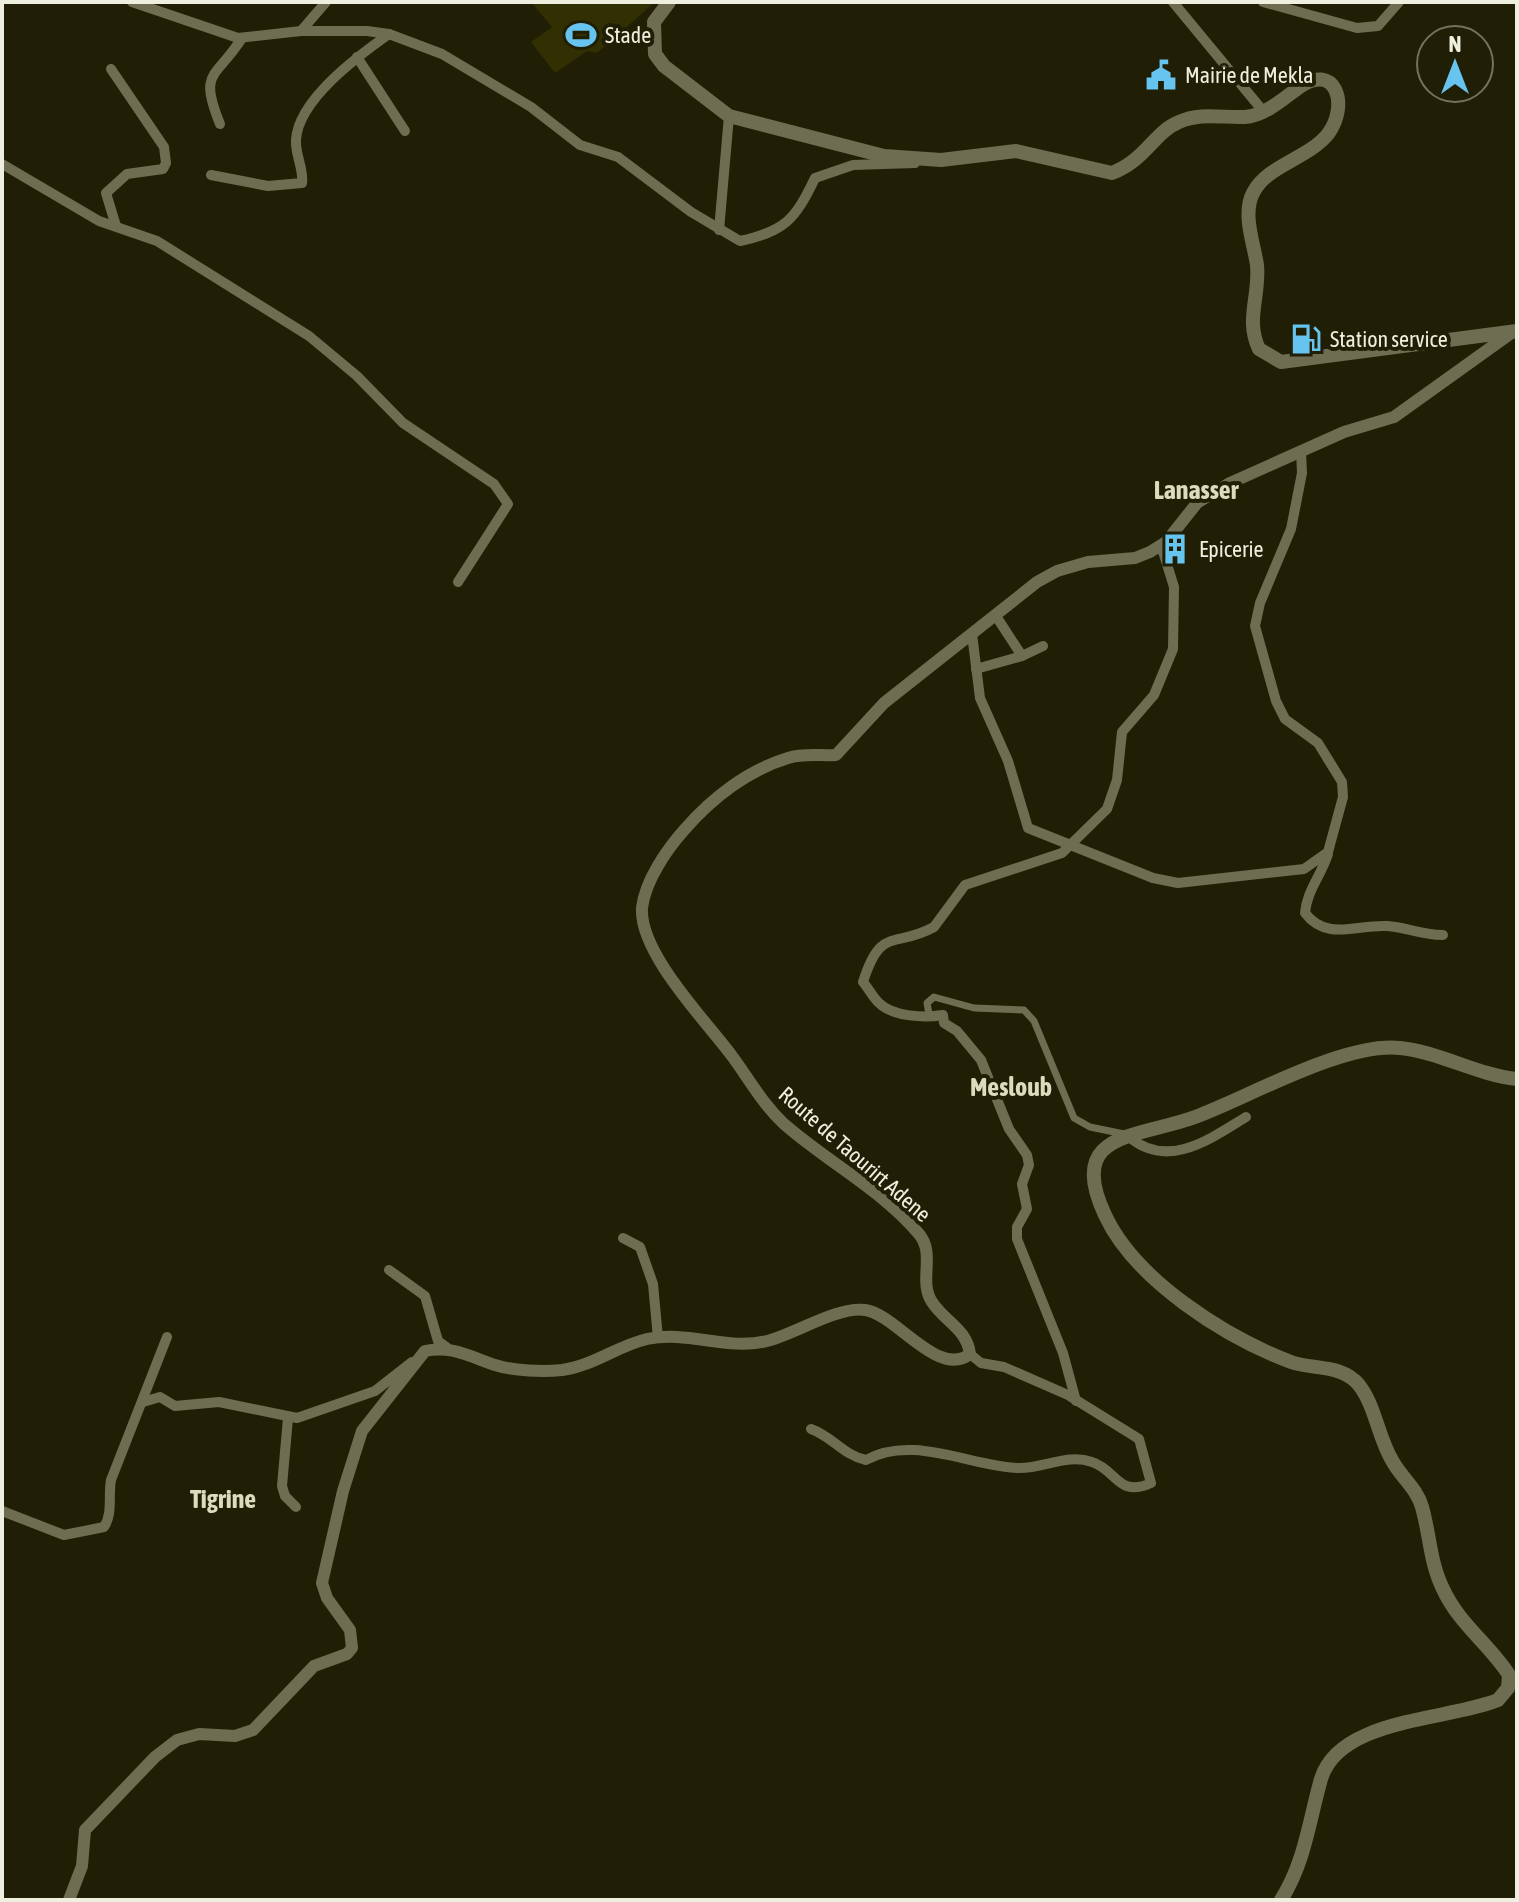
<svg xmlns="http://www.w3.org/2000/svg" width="1519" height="1902" font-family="'Asap Condensed',sans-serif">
  <rect width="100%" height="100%" fill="#201f06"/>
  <polygon fill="#323002" points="531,2 655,2 597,53 587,51 555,73 531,42 552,27"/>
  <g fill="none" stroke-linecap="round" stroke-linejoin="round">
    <polyline stroke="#6e6d52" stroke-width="7" points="929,1014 927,1003 934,997 974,1008 1024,1010 1034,1021 1074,1118 1090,1127 1124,1134"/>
    <g stroke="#6e6d52" stroke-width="10">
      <path d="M132 2 238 38 301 31H367L389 34 442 54 531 107 580 145 618 157 691 212 740 241C785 231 795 220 815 178L853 165 915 163"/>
      <polyline points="1173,2 1263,111"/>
      <polyline points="1263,2 1357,28 1378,26 1399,2"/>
      <polyline points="301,31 326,2"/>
      <polyline points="357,57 405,131"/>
      <polyline points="111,69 164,147 166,163 163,169 127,174 106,193 116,226"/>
      <path d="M220 124C198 70 216 79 242 38"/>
      <polyline points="2,164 99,221 157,241 309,336 357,376 403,423 494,484 508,504 458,582"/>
      <path d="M211 175 268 186 302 183C304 169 295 155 296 140 298 100 358 56 389 34"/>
      <polyline points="719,230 729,116"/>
      <polyline points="996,616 1022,656 1043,646"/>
      <polyline points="972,634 980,698 1008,761 1028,828 1153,878 1178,883 1304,869 1328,852 1343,797 1342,782 1318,743 1285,719 1276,701 1255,626 1260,603 1291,529 1302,473 1301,451"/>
      <polyline points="976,669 1022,656"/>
      <path d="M1328 854C1321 876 1307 890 1305 913 1327 942 1358 924 1387 926 1406 927 1420 935 1443 935"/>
      <path d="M1129 1137C1168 1170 1210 1139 1246 1117"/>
      <polyline points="623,1238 640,1247 653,1284 658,1338"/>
      <polyline points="389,1270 425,1296 438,1341 449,1349"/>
      <path d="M1076 1401 1063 1353 1017 1239V1227L1027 1209 1022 1184 1029 1165 1027 1155 1009 1129 981 1060 957 1031 944 1023 943 1015C925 1018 893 1017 879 1003 873 998 869 989 863 982 881 925 894 949 934 927L965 885 1062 853 1107 809 1117 780 1122 732 1154 695 1173 649 1174 587 1161 545"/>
      <polyline points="143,1402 160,1397 175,1406 219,1402 297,1418 375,1391 412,1362"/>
      <polyline points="288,1418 282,1486 285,1496 296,1507"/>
      <path d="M811 1429C833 1437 843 1455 866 1460 912 1434 969 1466 1018 1468 1043 1469 1067 1453 1092 1462 1117 1470 1118 1498 1151 1483L1139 1439 1068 1395 1004 1367 981 1363 970 1354"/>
      <path d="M2 1511 64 1535 104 1527C113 1514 108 1496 111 1480L167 1337"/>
    </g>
    <path stroke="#6e6d52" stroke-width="12" d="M69 1900 82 1866 85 1830 155 1757 177 1740 199 1734 235 1736 253 1730 314 1666 347 1654 352 1648 350 1630 327 1598 322 1583 343 1491 362 1431 425 1351C451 1345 471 1357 495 1365 514 1371 543 1372 562 1370 593 1366 617 1346 647 1339 688 1330 726 1351 767 1341 795 1334 838 1306 865 1310 896 1314 938 1379 970 1354 967 1329 945 1322 932 1302 918 1281 936 1254 919 1234 881 1189 827 1162 783 1123 762 1103 749 1079 732 1056 707 1022 639 953 642 908 645 881 667 849 685 829 712 798 748 770 788 758 803 753 821 756 836 755L884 703 1037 582 1057 571 1088 562 1135 558 1150 552 1166 542 1197 503 1228 484 1344 432 1394 417 1514 331"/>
    <g stroke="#6e6d52" stroke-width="14">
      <path d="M669 2 654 22 655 54 664 66 729 116 884 156 941 160 1016 151 1112 173C1146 160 1154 132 1179 122 1200 112 1223 118 1245 117 1264 116 1283 99 1298 88 1335 61 1350 104 1328 134 1308 159 1267 165 1253 193 1242 214 1254 244 1257 265 1260 296 1245 320 1259 349L1281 362 1517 331"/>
      <path d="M1281 1900C1305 1862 1309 1821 1321 1779 1339 1718 1450 1720 1498 1700L1508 1688 1509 1675C1489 1644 1459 1624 1443 1589 1430 1563 1430 1535 1422 1507 1417 1489 1402 1478 1393 1462 1378 1438 1376 1407 1359 1385 1342 1364 1314 1370 1291 1362 1225 1337 1135 1280 1105 1215 1065 1131 1138 1138 1195 1117 1249 1097 1344 1042 1400 1048 1440 1052 1477 1075 1517 1079"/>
    </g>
  </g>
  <defs>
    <g id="stadium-bare" transform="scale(2.4)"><path d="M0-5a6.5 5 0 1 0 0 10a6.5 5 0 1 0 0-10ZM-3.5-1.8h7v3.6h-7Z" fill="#67c4ef" stroke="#201f06" stroke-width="2.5" paint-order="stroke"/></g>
    <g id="civic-bare" transform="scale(2.4)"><path d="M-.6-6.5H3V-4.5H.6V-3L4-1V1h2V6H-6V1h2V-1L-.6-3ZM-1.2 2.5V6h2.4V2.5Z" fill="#67c4ef" stroke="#201f06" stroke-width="2.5" paint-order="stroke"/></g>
    <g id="fuel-bare" transform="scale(2.4)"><path d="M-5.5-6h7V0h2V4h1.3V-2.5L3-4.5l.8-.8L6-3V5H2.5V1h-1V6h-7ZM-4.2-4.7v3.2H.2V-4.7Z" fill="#67c4ef" stroke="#201f06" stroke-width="2.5" paint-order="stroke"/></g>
    <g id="building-bare" transform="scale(2.4)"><path d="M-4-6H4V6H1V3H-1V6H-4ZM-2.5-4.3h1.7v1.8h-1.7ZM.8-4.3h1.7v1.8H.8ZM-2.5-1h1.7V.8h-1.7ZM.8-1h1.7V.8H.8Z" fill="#67c4ef" stroke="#201f06" stroke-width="2.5" paint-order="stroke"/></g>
  </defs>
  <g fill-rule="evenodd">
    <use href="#stadium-bare" x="581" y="35"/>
    <use href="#civic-bare" x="1161" y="75"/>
    <use href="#fuel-bare" x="1306" y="339"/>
    <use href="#building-bare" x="1175" y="549"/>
  </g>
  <g text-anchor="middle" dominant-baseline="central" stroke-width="8" stroke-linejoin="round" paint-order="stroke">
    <g font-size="22" fill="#efefdf" stroke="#201f06" text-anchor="start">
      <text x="605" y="35">Stade</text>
      <text x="1185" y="75">Mairie de Mekla</text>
      <text x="1330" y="339">Station service</text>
      <text x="1199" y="549">Epicerie</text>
    </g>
    <g font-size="22" fill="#efefdf" stroke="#201f06">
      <text transform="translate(855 1154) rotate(41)">Route de Taourirt Adene</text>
    </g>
    <g font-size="26" font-weight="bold" fill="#dbdbbd" stroke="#201f06">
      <text x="1196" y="490">Lanasser</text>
      <text x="1011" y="1087">Mesloub</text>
      <text x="223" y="1499">Tigrine</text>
    </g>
  </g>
  <rect width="1519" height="1902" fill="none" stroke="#efefdf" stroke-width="8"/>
  <g transform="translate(1455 64)"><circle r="38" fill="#201f06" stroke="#73725d" stroke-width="2"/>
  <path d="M0-6L14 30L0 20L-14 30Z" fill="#67c4ef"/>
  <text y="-12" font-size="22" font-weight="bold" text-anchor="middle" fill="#efefdf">N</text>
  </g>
</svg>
